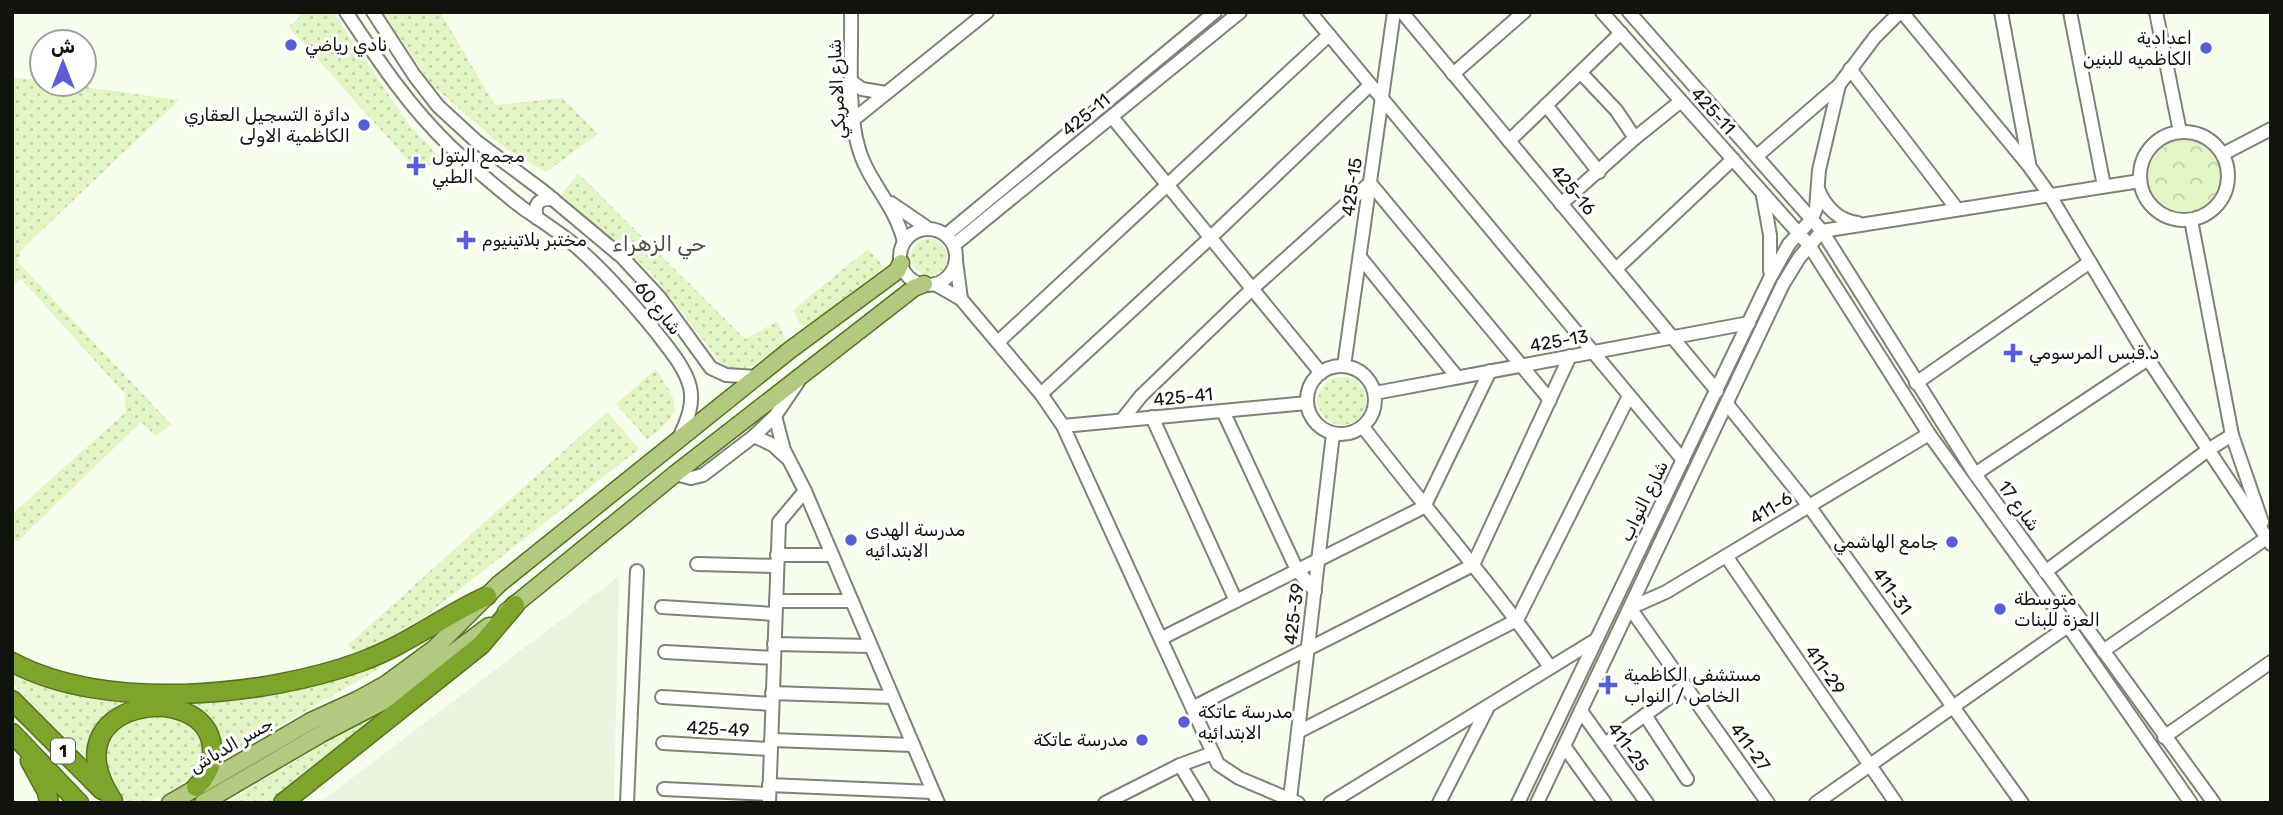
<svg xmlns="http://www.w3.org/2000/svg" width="2283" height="815" font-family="Rubik,'Noto Naskh Arabic',sans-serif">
  <defs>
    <pattern id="grass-dots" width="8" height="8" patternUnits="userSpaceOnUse" patternTransform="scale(1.75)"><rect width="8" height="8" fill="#e1f5c5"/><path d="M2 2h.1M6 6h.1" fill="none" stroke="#c0d1a8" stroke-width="1.8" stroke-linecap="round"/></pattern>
    <pattern id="forest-crowns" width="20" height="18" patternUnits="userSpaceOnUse" patternTransform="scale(1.75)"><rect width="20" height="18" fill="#e1f5c5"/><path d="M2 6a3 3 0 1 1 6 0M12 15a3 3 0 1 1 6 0" fill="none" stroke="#c0d1a8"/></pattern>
  </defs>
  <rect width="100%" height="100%" fill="#f7feee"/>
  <polygon fill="#eaf3dd" points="619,576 614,803 319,803"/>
  <g fill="url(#grass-dots)">
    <polygon points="304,12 333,12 409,125 439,156 420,174 289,27"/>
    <polygon points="382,12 440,12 495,105 562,98 598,134 546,172 502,146 431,84"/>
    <polygon points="12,77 42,81 42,84 64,84 179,100 21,250 18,262 171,424 156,436 141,422 17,542 12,535 12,514 126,412 125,394 21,279 12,286"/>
    <polygon points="578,173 745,339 778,321 786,342 754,365 734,371 722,364 649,270 561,195"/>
    <circle cx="929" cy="257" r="18"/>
    <polygon points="868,249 884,267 809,326 800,324 793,310"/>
    <path d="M656 369C679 405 685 412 647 439L616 404Z"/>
    <circle cx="1342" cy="401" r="24"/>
    <polygon points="607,412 639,449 423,618 356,655 348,645"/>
    <path d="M379 663V669L221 759C223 739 211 712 190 706 181 704 171 704 162 703 119 698 89 710 88 759L12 683V673C84 711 155 694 231 683 281 677 330 670 379 663Z"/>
    <path d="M149 717C160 716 172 716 182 721 199 728 209 750 200 767 194 778 156 801 144 803 139 804 133 803 128 803 122 796 114 789 110 781 107 776 107 770 106 764 102 736 123 720 149 717Z"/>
    <polygon points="368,717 372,718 372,721 269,803 226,803"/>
  </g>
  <circle fill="url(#forest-crowns)" cx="2184" cy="176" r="36"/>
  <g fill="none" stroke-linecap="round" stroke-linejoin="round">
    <g stroke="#7d8375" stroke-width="16">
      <g id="minor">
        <path d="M346 12C378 60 409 107 451 147 474 168 499 190 524 209 540 220 557 231 572 243 604 270 630 300 656 332 668 348 685 367 690 387 694 405 687 421 679 438"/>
        <polyline points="373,12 414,75 438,106 476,141 543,191 622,257 660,298 711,368 726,375 757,377"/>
        <path d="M851 12C852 54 847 106 858 146 867 181 895 204 904 242"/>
        <polyline points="1310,12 1683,460"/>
        <polyline points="1402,12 1717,391"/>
        <polyline points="1602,12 1809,245 1929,434 2068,626 2191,803"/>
        <polyline points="1629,12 1822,231 1975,474 2214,803"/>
        <polyline points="1902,12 2029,166 2049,194 2148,359 2271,544"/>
        <polyline points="2001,12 2029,163"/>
        <polyline points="2070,12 2104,186"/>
        <polyline points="2156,12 2180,132"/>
        <polyline points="1850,69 1957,209"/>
        <polyline points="1581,73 1616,110 1635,138"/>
        <polyline points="1453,74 1524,12"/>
        <polyline points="852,82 862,89 886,93"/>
        <polyline points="1546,105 1599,172"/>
        <polyline points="1112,117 1321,373"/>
        <polyline points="853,120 987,12"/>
        <circle cx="2184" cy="176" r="44"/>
        <polyline points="1509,141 1621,33"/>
        <polyline points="2223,154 2271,129"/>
        <polyline points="1758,155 1839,85 1875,37 1900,12"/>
        <path d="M1818 189C1825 207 1839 221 1858 223"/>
        <polyline points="1763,196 1770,235 1770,271"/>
        <polyline points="891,203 929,229"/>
        <polyline points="1561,204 1635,138 1681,101"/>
        <path d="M537 218C533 204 539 198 553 199"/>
        <polyline points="2191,220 2232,435 2262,522"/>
        <circle cx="928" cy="257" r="28"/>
        <polyline points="946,235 1215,12"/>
        <polyline points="954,245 1240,12"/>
        <polyline points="1360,257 1457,377"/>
        <polyline points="956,261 961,299"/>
        <polyline points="1616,269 1733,159"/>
        <polyline points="935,284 961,299 1041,394 1063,426 1218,764 1239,778 1298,803"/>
        <polyline points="998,342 1329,35"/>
        <circle cx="1341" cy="400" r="34"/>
        <polyline points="1344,366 1394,12"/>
        <polyline points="1916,383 2090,262"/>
        <polyline points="1375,393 1749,323"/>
        <polyline points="1041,394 1210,238 1370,85"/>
        <polyline points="1727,404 1809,506 2022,803"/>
        <polyline points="1223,411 1297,570 1315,591"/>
        <polyline points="775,416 784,450 805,491 938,803"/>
        <polyline points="1152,417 1236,601"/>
        <polyline points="1122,420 1141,396 1252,289 1370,183 1550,400"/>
        <polyline points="1063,426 1307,403"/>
        <path d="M1363 427C1425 508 1492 584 1550 667"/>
        <polyline points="754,436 773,445 786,457"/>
        <polyline points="675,474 691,478 703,475 754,436 775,416 798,382"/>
        <polyline points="1975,474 2148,359"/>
        <polyline points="777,555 832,555"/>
        <polyline points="1726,556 1896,803"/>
        <polyline points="697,564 777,566"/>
        <polyline points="2045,572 2208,450 2232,435"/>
        <polyline points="776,601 852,601"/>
        <polyline points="662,607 775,614"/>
        <polyline points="1162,638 1424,507 1490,371"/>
        <polyline points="774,644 870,646"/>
        <polyline points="2103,651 2271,535"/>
        <polyline points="665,652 774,658"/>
        <polyline points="772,693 892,697"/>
        <polyline points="662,697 772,704"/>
        <polyline points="1194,707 1473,565 1570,356"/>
        <polyline points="1581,711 1647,803"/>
        <polyline points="1645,715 1687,779"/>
        <polyline points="1298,732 1517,620 1629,396"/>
        <polyline points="2164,737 2271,662"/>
        <polyline points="771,740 913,745"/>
        <polyline points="663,743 770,749"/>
        <polyline points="1605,744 1685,686"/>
        <polyline points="1564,746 1605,803"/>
        <polyline points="1180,765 1203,803"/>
        <polyline points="769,785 933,792"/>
        <polyline points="664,789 769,794"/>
        <polyline points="1290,799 1333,434"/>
        <polyline points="627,803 637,571"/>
        <polyline points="769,803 779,522 805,491"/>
        <polyline points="1105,803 1180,765 1213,753"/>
        <polyline points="1330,803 1597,639"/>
        <polyline points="1439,803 1487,709"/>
        <polyline points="1518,803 1770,278 1789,244 1811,220 1816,209 1819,170 1839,85"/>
        <polyline points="1537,803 1783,284 1799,258 1822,231 2140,181"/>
        <polyline points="1768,803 1630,608 1666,592 1929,434"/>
        <polyline points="1816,803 2068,626"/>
      </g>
    </g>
    <g stroke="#587220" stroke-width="19">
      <g id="major">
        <polyline points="506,612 675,474 914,288 924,284"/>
        <polyline points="170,803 311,721 357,700 386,684 435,648 499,584 790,350 897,271 901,263"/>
        <polyline points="203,803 321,734 396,695 489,626"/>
      </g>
    </g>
    <g stroke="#587220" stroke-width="21">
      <g id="highway">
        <path d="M12 662C104 712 264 697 360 662 405 646 443 616 487 596"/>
        <polyline points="12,700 102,790"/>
        <polyline points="12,733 79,803"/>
        <polyline points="30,761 47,792 49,803"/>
        <path d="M113 801C45 699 208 678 212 748 213 764 207 777 196 787"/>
        <polyline points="283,803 481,645 515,605"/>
      </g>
    </g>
    <use href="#minor" stroke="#fff" stroke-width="12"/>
    <use href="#major" stroke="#b2c980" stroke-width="16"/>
    <use href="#highway" stroke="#7ea52b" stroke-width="18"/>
  </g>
  <g fill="#585fd6" stroke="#fff" stroke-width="2.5">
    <circle cx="291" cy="45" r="7"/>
    <circle cx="2206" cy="48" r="7"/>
    <circle cx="364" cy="125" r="7"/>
    <path d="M412.5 155.5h7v7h7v7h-7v7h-7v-7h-7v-7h7z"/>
    <path d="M462.5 229.5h7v7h7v7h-7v7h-7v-7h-7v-7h7z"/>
    <path d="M2009.5 342.5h7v7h7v7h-7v7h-7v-7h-7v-7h7z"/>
    <circle cx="851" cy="540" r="7"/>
    <circle cx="1952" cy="542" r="7"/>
    <circle cx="2000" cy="609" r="7"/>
    <path d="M1604.5 674.5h7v7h7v7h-7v7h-7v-7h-7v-7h7z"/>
    <circle cx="1184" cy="722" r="7"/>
    <circle cx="1142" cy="740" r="7"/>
  </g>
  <g text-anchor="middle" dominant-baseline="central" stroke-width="6" stroke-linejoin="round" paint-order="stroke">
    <rect fill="#fff" stroke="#585a56" stroke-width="2" x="51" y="738.5" width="24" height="25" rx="5"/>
    <g font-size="16" font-weight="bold" fill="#11130d">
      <text x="63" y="751">1</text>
    </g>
    <g font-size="18" fill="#11130d" stroke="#fff" text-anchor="start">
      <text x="2192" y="38" text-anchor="end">اعدادية<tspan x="2192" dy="21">الكاظميه للبنين</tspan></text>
      <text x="305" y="45">نادي رياضي</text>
      <text x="350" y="115" text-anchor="end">دائرة التسجيل العقاري<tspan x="350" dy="21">الكاظمية الاولى</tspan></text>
      <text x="432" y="156">مجمع البتول<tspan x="432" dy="21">الطبي</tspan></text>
      <text x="482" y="240">مختبر بلاتينيوم</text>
      <text x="2029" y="353">د.قبس المرسومي</text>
      <text x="865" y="530">مدرسة الهدى<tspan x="865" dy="21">الابتدائيه</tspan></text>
      <text x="1938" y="542" text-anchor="end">جامع الهاشمي</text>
      <text x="2014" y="599">متوسطة<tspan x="2014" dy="21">العزة للبنات</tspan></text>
      <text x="1624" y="675">مستشفى الكاظمية<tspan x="1624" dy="21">الخاص / النواب</tspan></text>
      <text x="1198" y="712">مدرسة عاتكة<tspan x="1198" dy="21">الابتدائيه</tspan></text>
      <text x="1128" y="740" text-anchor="end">مدرسة عاتكة</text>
    </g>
    <g font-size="18" fill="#11130d" stroke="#fff">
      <text transform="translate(837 89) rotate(-93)">شارع الامريكي</text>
      <text transform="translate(1713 111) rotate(48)">425-11</text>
      <text transform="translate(1086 115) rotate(-39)">425-11</text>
      <text transform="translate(1352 187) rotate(-82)">425-15</text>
      <text transform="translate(1573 190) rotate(50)">425-16</text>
      <text transform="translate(658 308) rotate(51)">شارع 60</text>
      <text transform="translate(1559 341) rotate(-10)">425-13</text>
      <text transform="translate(1183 397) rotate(-6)">425-41</text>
      <text transform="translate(1644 501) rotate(-64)">شارع النواب</text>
      <text transform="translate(2019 506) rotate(54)">شارع 17</text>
      <text transform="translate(1771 508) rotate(-31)">411-6</text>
      <text transform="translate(1892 591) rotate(54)">411-31</text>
      <text transform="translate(1294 614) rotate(-83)">425-39</text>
      <text transform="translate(1825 670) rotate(55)">411-29</text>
      <text transform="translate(718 729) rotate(3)">425-49</text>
      <text transform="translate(231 745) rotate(-30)">جسر الدباش</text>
      <text transform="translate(1628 747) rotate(54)">411-25</text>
      <text transform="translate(1750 747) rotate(54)">411-27</text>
    </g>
    <g font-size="21" fill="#4a4f42" stroke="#fff">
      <text x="659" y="243">حي الزهراء</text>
    </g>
  </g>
  <rect width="2283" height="815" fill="none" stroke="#11130d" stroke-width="28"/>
  <g transform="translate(63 63)"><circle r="33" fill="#ffffff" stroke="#a0a19e" stroke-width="2"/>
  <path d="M0-5L12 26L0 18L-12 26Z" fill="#585fd6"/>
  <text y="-10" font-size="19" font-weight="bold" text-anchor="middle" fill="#11130d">ش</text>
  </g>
</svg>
